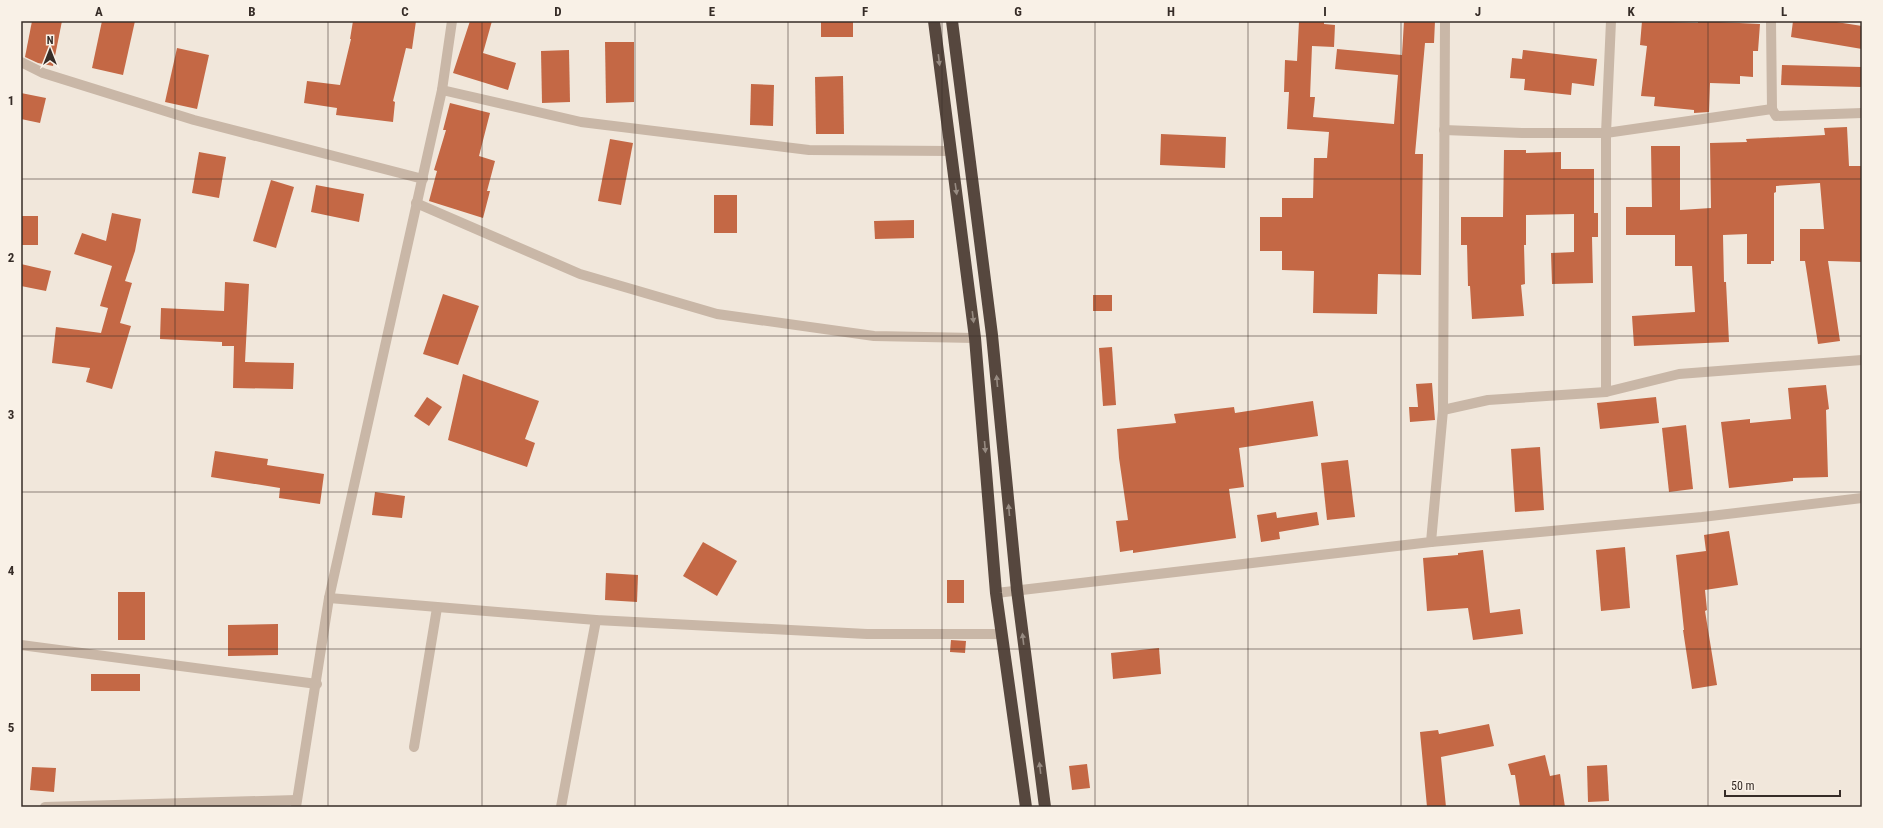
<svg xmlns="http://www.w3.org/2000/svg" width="1883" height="828" font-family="'Roboto Condensed',sans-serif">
  <rect width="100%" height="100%" fill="#f1e7db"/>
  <g fill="#c46845">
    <polygon points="32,21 62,21 53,66 38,63 25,57"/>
    <polygon points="102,21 135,21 123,75 92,68"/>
    <polygon points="353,21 416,21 412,49 406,48 393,101 395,102 393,122 336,115 337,108 304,103 307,81 340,85 351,39 350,39"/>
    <polygon points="470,21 492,21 483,53 516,63 508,90 453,73"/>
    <rect x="821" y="21" width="32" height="16"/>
    <polygon points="1299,21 1324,21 1324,24 1335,25 1334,47 1312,46 1310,97 1315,97 1313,117 1394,124 1398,75 1335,69 1337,49 1402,55 1404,21 1435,21 1434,43 1425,43 1415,154 1423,154 1421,275 1378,274 1377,314 1313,313 1314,271 1282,270 1282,251 1260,251 1260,217 1282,217 1282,198 1313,198 1314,158 1327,158 1329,132 1287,129 1289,92 1284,92 1285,60 1297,61"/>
    <polygon points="1642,21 1698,23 1698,21 1760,24 1758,51 1753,51 1753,77 1740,76 1740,84 1710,83 1709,112 1694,113 1694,110 1654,106 1655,97 1641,96 1647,46 1640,45"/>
    <polygon points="1793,21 1830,21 1862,26 1862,49 1791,37"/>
    <polygon points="605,42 634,42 634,102 606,103"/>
    <polygon points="177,48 209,55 197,109 165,102"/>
    <polygon points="569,50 570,102 542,103 541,51"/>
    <polygon points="1523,50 1597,59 1594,86 1572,83 1571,95 1524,90 1525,79 1510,78 1512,58 1522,59"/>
    <polygon points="1782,65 1862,67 1862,87 1781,85"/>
    <polygon points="843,76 844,134 816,134 815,77"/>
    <polygon points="751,84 774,85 773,126 750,125"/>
    <polygon points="21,93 46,98 40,123 21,119"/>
    <polygon points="450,103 490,113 479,156 495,161 487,191 490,191 483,218 429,201 437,171 434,170 446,130 443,130"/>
    <polygon points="1847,127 1849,166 1862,166 1862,262 1828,261 1840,341 1818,344 1805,261 1800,261 1800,229 1824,229 1820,183 1776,186 1776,192 1774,193 1774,261 1771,261 1771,264 1747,264 1747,234 1723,235 1724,282 1726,282 1729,342 1634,346 1632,316 1695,312 1692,266 1675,266 1675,235 1626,235 1626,207 1652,207 1651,146 1680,146 1680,210 1711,208 1710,143 1747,142 1746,139 1825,135 1824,128"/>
    <polygon points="1161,134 1226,137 1225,168 1160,165"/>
    <polygon points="610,139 633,143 621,205 598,201"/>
    <polygon points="1504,150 1526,150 1526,153 1561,152 1561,169 1594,169 1594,213 1598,213 1598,237 1592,237 1593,283 1552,284 1551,253 1574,252 1574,214 1526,215 1526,245 1524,245 1525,284 1521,285 1524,316 1472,319 1470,286 1468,286 1467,245 1461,245 1461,217 1503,217"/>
    <polygon points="199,152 226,157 219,198 192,193"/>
    <polygon points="271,180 294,187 276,248 253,241"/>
    <polygon points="316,185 364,194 359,222 311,212"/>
    <rect x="714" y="195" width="23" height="38"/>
    <polygon points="112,213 141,219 135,251 125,281 132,283 120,323 131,326 112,389 86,382 90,368 52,363 56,327 101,333 108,308 100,306 112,266 74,254 82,233 106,241"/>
    <rect x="21" y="216" width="17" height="29"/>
    <polygon points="914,220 914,238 875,239 874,221"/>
    <polygon points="21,264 51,271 46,291 21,286"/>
    <polygon points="225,282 249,284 245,362 294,363 293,389 233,388 234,346 222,346 222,342 160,339 161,308 224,311"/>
    <polygon points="443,294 479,306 458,365 423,354"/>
    <rect x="1093" y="295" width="19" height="16"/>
    <polygon points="1112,347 1116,405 1103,406 1099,348"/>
    <polygon points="463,374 539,401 525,439 535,443 527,467 448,440"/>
    <polygon points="1432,383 1435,420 1410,422 1409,407 1418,407 1416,384"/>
    <polygon points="1826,385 1829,409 1826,410 1828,477 1793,478 1793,481 1729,488 1721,422 1750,419 1750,423 1791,419 1788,388"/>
    <polygon points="427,397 442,407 429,426 414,416"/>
    <polygon points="1656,397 1659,423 1600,429 1597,403"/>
    <polygon points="1313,401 1318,436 1239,448 1244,487 1229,489 1236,538 1133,553 1133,550 1120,552 1116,521 1128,520 1119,458 1117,429 1176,423 1174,414 1234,407 1235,413"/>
    <polygon points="1686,425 1693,489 1669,492 1662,428"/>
    <polygon points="1540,447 1544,510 1515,512 1511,449"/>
    <polygon points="215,451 268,459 267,465 324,474 320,504 279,498 280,488 211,477"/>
    <polygon points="1348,460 1355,517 1327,520 1321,463"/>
    <polygon points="375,492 405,496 402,518 372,515"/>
    <polygon points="1276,512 1277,518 1317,512 1319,525 1279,532 1280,539 1261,542 1257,515"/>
    <polygon points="1729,531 1738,585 1705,590 1707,610 1705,611 1717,685 1692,689 1683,630 1684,630 1676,555 1706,551 1704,535"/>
    <polygon points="703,542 737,561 717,596 683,576"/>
    <polygon points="1625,547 1630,608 1601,611 1596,550"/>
    <polygon points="1483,550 1490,613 1520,609 1523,634 1473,640 1468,608 1427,611 1423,558 1458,555 1458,553"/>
    <polygon points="606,573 638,575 637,602 605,600"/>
    <rect x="947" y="580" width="17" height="23"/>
    <rect x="118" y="592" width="27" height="48"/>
    <polygon points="278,624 278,655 228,656 228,625"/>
    <polygon points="951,640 966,641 965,653 950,652"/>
    <polygon points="1159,648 1161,674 1113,679 1111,653"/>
    <rect x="91" y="674" width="49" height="17"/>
    <polygon points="1489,724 1494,746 1441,757 1446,807 1427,807 1420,732 1438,730 1439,734"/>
    <polygon points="1545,755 1550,776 1560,774 1565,807 1520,807 1515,775 1511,775 1508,764"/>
    <polygon points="1087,764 1090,788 1072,790 1069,766"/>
    <polygon points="1607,765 1609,801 1588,802 1587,766"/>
    <polygon points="32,767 56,768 54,792 30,790"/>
  </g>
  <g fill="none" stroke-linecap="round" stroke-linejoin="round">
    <g stroke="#c9b7a7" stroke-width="10">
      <polyline points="1771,21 1772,109"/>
      <polyline points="21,62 43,73 194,120 423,179"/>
      <polyline points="442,90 581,122 809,150 951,151"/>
      <polyline points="1444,130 1522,133 1606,133 1772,109 1776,116 1862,113"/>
      <polyline points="416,203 580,274 717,314 874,336 975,338"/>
      <polyline points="1606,392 1606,133 1611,21"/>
      <polyline points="1443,410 1488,400 1606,392 1679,374 1862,360"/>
      <polyline points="1431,542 1702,517 1862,498"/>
      <polyline points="996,593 1431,542 1443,410 1445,21"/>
      <polyline points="329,598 596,620 867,634 1002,634"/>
      <polyline points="21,645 317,684"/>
      <polyline points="414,747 437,608"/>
      <polyline points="45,807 296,800"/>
      <polyline points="296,807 329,598 442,90 452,21"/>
      <polyline points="561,807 596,620"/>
    </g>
    <g stroke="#56473e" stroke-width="12">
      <polyline points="934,21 975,338 996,593 1026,807"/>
      <polyline points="952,21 992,335 1017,590 1045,807"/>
    </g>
  </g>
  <defs><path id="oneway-solid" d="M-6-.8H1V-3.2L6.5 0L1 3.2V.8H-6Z"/></defs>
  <g fill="#978b82">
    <use href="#oneway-solid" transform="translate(939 60) rotate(83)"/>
    <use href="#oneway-solid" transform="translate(956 189) rotate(82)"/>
    <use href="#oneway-solid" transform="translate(973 317) rotate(83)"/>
    <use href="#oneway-solid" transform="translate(997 381) rotate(-95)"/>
    <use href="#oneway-solid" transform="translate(985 447) rotate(85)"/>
    <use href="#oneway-solid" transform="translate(1009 510) rotate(-95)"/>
    <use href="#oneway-solid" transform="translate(1023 639) rotate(-97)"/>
    <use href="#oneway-solid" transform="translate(1040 768) rotate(-97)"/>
  </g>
  <path fill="none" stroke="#362c27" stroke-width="1" stroke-opacity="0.55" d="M175 21V807M328 21V807M482 21V807M635 21V807M788 21V807M942 21V807M1095 21V807M1248 21V807M1401 21V807M1554 21V807M1708 21V807M21 179H1862M21 336H1862M21 492H1862M21 649H1862"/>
  <rect width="1883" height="828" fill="none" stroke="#f9f1e7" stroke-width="44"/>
  <g transform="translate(50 50)" stroke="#f9f1e7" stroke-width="3" paint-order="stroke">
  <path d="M0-3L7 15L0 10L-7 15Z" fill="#362c27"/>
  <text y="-6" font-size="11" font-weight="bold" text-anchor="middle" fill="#362c27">N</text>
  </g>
  <path d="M1725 790v6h115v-6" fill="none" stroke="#362c27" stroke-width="2"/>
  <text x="1731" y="790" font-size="12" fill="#362c27" stroke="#f9f1e7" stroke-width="3" paint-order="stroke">50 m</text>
  <rect x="22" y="22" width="1839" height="784" fill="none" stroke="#362c27" stroke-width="1.5"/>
  <g font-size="13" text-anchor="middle" font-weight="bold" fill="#362c27">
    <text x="99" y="16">A</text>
    <text x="252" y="16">B</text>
    <text x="405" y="16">C</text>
    <text x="558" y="16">D</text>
    <text x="712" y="16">E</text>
    <text x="865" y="16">F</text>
    <text x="1018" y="16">G</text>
    <text x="1171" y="16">H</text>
    <text x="1325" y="16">I</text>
    <text x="1478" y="16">J</text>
    <text x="1631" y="16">K</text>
    <text x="1784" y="16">L</text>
    <text x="11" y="105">1</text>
    <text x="11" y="262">2</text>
    <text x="11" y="419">3</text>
    <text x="11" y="575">4</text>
    <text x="11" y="732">5</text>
  </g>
</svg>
